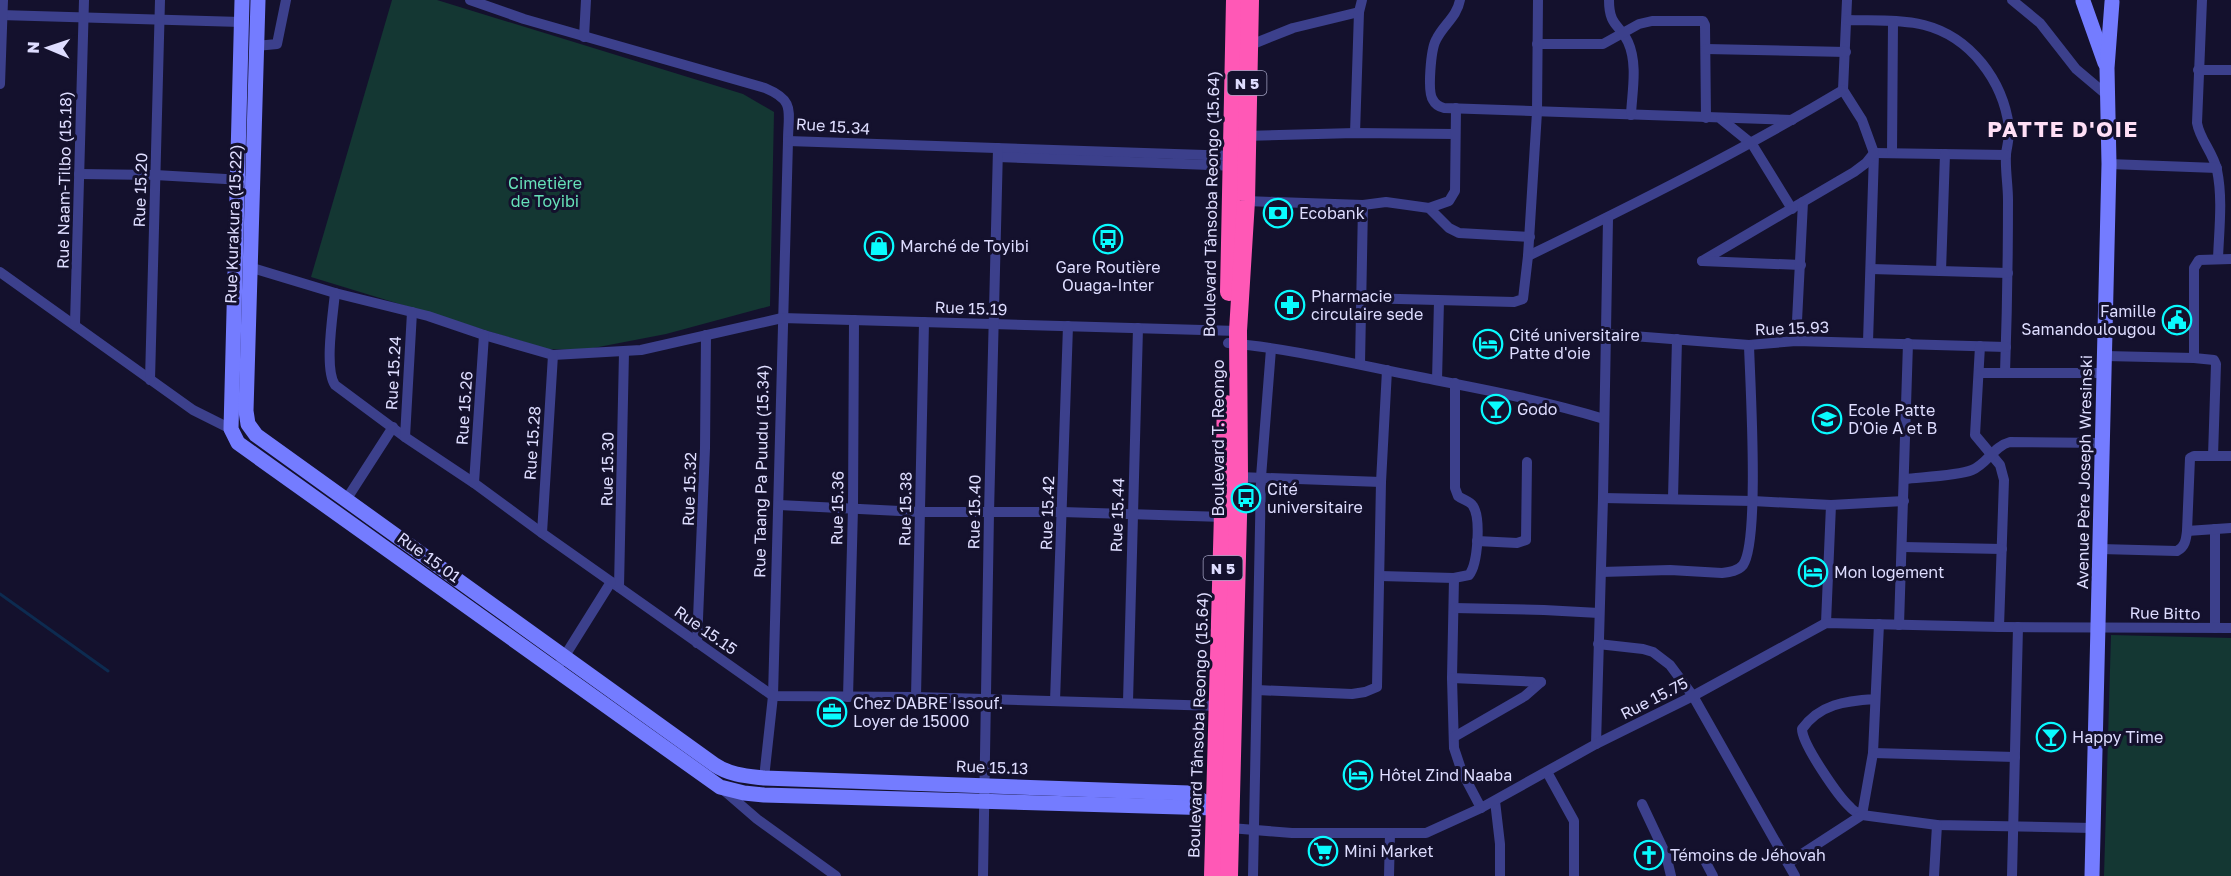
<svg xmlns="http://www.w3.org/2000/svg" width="2231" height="876" font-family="'Golos Text',sans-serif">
  <rect width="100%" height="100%" fill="#14112d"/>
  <g fill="#143733">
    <polygon points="392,0 437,0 743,94 774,112 770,306 666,334 583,350 547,349 311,277"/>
    <polygon points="2111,635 2231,638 2231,876 2104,876"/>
  </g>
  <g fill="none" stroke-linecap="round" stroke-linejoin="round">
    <polyline stroke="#0d2b50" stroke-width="3" points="0,594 108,671"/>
    <g stroke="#3c408c" stroke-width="10">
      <path d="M470 0 524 19 765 88C796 101 788 111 788 141L773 696 764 778"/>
      <path d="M1460 0C1457 17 1443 25 1436 40 1431 49 1427 92 1433 100 1435 104 1440 107 1444 108L1792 120"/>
      <path d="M1609 0C1609 27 1620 24 1628 42 1638 64 1632 92 1631 115"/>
      <polyline points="1847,0 1843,90 1862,120 1874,153 1868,342"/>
      <polyline points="2012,0 2040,23 2076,69 2108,96"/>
      <path d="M2202 0 2197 123C2200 140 2213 152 2217 170 2223 199 2219 230 2218 259"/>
      <polyline points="0,15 241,22"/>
      <path d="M1847 20C1872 21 1899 19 1924 25 1971 37 2003 81 2009 127 2010 137 2007 145 2006 154 2005 169 2008 185 2008 200 2008 258 2007 315 2005 373"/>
      <polyline points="584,37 586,0"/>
      <polyline points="1537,44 1603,44 1639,24 1652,21 1703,21 1705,25 1706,118"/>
      <polyline points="256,46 277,44 286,0"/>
      <polyline points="1248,46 1293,28 1359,12"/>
      <polyline points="1706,49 1846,52"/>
      <polyline points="2198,70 2231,70"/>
      <polyline points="0,84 3,0"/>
      <polyline points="1721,119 1752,144 1792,209"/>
      <polyline points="1355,133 1359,12 1362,0"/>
      <polyline points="1243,136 1355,133 1455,134"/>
      <polyline points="788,141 1235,156"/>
      <polyline points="1874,153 2006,155"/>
      <polyline points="1892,153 1893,22"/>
      <polyline points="998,157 1237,166"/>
      <polyline points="2109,164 2217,168"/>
      <polyline points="79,174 155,175 243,180"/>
      <polyline points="1246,201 1363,205 1386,202 1429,208 1449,228 1459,233 1530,237"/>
      <polyline points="1429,208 1449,201 1455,191 1456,108"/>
      <path d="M1528 256C1635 204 1741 151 1843 90"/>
      <polyline points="1702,261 1854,172 1866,163 1874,153"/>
      <polyline points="1702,261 1801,265"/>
      <polyline points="249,267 335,293 428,316 484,335 553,355 641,350 782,318 1238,331"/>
      <polyline points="1871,269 2008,273"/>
      <polyline points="1941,271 1945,154"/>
      <polyline points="0,272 193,410 231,429"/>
      <path d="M335 293C333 314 324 369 335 385L405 437 474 483 542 533 773 696 916 697 1218 706"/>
      <polyline points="1361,298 1514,302 1523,299 1528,256 1537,112 1538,0"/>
      <polyline points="75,324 84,0"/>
      <polyline points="1607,334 1749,345 1796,341 2006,347"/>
      <polyline points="1796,341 1803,202"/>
      <path d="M1228 343C1297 349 1366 367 1435 380 1492 391 1548 402 1604 419"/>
      <polyline points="1980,346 1975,435 2000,465 2004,480 1999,627"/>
      <polyline points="2105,356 2194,358 2214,360 2216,364 2213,456"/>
      <polyline points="2194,358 2194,268 2199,260 2231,259"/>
      <polyline points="1360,364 1363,205"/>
      <polyline points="1979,373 2104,373"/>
      <polyline points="150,380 160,0"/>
      <polyline points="1437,380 1439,301"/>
      <polyline points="405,437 412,312"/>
      <polyline points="1239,477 1381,482"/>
      <path d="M1905 479C1922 477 1957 476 1972 470 1987 464 1994 446 2010 442L2103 443"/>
      <polyline points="474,483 484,335"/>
      <polyline points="1603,498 1753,501 1831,505 1904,501"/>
      <polyline points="1673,498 1677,339"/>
      <polyline points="346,500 393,427"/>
      <polyline points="779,505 920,512 1062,512 1224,517"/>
      <polyline points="2215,529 2215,628"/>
      <polyline points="2187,531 2231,528"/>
      <polyline points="542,533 553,355"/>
      <polyline points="1477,541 1517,543 1526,540 1527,462"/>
      <polyline points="1903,547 2002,549"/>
      <path d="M2100 549 2177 551C2185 547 2186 540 2187 531L2190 458 2194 456H2231"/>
      <path d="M1601 572 1670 570 1722 573C1730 572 1738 571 1743 565 1760 541 1750 382 1749 345"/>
      <path d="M1380 576 1454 578 1469 575C1478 564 1481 518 1473 506 1470 501 1463 500 1458 496L1455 488V383"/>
      <polyline points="1454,578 1452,678 1454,748 1462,772 1481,808"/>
      <polyline points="619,587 624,352"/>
      <polyline points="1454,608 1544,610 1599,613"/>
      <polyline points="1826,623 1831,505"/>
      <polyline points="1899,625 1908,343"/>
      <polyline points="697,643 705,448 706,335"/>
      <polyline points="1598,644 1643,649 1653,652 1670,665 1693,696 1795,876"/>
      <polyline points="561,662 611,582"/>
      <polyline points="1452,678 1541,682"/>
      <polyline points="1257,690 1352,694 1365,692 1377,687 1381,482 1387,370"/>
      <polyline points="848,697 853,508 854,320"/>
      <polyline points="916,697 924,322"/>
      <path d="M1875 699C1845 701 1820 704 1802 729 1802 744 1838 796 1850 807 1853 811 1858 813 1862 815L1873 753 1879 624"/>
      <polyline points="1055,701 1068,326"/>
      <polyline points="1128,702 1138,328"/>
      <polyline points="1454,737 1525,696 1541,682"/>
      <polyline points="1596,744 1603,498 1608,219"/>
      <polyline points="1873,753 2015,757"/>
      <polyline points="1547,772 1574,821 1574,876"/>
      <polyline points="720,787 757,819 836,876"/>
      <polyline points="1495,801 1500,844 1500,876"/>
      <polyline points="1642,804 1666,855 1671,876"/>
      <polyline points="1230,828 1292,833 1426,833 1481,808 1596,744 1693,696 1826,623 1999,627 2231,628"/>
      <polyline points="1702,855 1713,876"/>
      <polyline points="1788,863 1862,815 1937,825 2093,828"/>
      <polyline points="983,876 989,513 998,148"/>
      <polyline points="1253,876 1261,477 1271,349"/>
      <polyline points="1389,876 1390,833"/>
      <polyline points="1934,876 1937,825"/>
      <polyline points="2012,876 2018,627"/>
    </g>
    <g stroke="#747cff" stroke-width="15">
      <polyline points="242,0 231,429 238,443 720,787 744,793 764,795 1215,808"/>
      <path d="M258 0 246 411 248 424 256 435 715 765C730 775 747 776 764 778L1189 793 1215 808 1220 814"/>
      <polyline points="2083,1 2105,63"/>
      <polyline points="2092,876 2109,164 2107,68 2112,2"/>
    </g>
    <g stroke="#ff58b6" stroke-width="18">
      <polyline points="1229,292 1235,0"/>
      <polyline points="1213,876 1226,404"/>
      <polyline points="1229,876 1239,477 1238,331 1246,201 1250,0"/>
    </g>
  </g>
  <defs>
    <g id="bank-ring" transform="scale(1.5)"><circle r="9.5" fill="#14112d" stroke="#09fbff" stroke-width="1.5"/><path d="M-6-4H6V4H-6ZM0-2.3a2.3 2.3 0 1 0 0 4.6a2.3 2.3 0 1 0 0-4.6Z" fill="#09fbff"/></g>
    <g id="bus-ring" transform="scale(1.5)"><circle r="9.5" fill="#14112d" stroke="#09fbff" stroke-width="1.5"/><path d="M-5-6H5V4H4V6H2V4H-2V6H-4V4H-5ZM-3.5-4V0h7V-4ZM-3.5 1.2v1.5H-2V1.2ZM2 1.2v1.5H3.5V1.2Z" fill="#09fbff"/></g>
    <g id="shop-ring" transform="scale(1.5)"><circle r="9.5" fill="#14112d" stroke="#09fbff" stroke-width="1.5"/><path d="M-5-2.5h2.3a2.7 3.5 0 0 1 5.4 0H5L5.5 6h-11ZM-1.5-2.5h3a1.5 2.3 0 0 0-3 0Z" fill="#09fbff"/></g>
    <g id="pharmacy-ring" transform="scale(1.5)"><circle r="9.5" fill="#14112d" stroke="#09fbff" stroke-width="1.5"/><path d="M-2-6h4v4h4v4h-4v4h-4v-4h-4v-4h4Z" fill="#09fbff"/></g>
    <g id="civic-ring" transform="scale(1.5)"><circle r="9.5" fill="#14112d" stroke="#09fbff" stroke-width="1.5"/><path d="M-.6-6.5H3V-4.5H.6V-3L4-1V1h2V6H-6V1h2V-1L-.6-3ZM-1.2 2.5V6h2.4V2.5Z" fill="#09fbff"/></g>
    <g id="hotel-ring" transform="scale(1.5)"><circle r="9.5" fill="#14112d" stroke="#09fbff" stroke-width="1.5"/><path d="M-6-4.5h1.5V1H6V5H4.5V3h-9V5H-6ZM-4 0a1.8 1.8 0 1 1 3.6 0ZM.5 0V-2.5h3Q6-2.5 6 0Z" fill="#09fbff"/></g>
    <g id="bar-ring" transform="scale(1.5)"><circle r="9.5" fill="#14112d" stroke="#09fbff" stroke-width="1.5"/><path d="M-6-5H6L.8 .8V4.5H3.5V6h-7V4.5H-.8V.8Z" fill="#09fbff"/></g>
    <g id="school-ring" transform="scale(1.5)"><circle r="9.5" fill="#14112d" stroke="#09fbff" stroke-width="1.5"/><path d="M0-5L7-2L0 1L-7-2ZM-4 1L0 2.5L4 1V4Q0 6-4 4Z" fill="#09fbff"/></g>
    <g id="office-ring" transform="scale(1.5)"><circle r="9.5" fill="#14112d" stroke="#09fbff" stroke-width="1.5"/><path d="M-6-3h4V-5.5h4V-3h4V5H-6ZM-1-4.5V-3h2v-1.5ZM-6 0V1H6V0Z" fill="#09fbff"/></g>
    <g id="supermarket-ring" transform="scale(1.5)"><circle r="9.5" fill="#14112d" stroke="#09fbff" stroke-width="1.5"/><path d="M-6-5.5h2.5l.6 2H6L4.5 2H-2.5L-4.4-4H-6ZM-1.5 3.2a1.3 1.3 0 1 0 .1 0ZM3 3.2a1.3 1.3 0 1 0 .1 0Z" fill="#09fbff"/></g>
    <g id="church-ring" transform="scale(1.5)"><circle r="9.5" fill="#14112d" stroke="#09fbff" stroke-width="1.5"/><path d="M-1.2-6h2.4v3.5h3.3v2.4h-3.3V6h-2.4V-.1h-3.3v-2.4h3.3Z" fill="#09fbff"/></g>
  </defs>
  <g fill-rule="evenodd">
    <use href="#bank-ring" x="1278" y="213"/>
    <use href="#bus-ring" x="1108" y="239"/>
    <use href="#shop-ring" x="879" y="246"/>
    <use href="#pharmacy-ring" x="1290" y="305"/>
    <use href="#civic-ring" x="2177" y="320"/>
    <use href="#hotel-ring" x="1488" y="344"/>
    <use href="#bar-ring" x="1496" y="409"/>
    <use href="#school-ring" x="1827" y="419"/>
    <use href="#bus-ring" x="1246" y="498"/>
    <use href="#hotel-ring" x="1813" y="572"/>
    <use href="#office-ring" x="832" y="712"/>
    <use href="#bar-ring" x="2051" y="737"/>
    <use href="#hotel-ring" x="1358" y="775"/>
    <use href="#supermarket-ring" x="1323" y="851"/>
    <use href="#church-ring" x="1649" y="855"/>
  </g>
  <g text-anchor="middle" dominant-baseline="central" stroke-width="6" stroke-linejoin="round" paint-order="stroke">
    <g fill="#14112d" stroke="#a1a0c0" stroke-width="1.5">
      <rect x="1227.5" y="71" width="39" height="24" rx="4.5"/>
      <rect x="1203.5" y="556" width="39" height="24" rx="4.5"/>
    </g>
    <g font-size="15" font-weight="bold" fill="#deddff">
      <text x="1247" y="83">N 5</text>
      <text x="1223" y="568">N 5</text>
    </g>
    <g font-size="16" fill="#deddff" stroke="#14112d">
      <text transform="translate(833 126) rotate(4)">Rue 15.34</text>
      <text transform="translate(64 180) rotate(-89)">Rue Naam-Tilbo (15.18)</text>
      <text transform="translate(140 190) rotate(-88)">Rue 15.20</text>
      <text transform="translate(1211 204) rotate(-89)">Boulevard Tânsoba Reongo (15.64)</text>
      <text transform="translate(233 224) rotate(-88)">Rue Kurakura (15.22)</text>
      <text transform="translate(971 308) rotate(2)">Rue 15.19</text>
      <text transform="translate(1792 328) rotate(-2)">Rue 15.93</text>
      <text transform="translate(393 373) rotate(-87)">Rue 15.24</text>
      <text transform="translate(464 408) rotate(-86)">Rue 15.26</text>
      <text transform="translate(1218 438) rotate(-90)">Boulevard T. Reongo</text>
      <text transform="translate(532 443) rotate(-86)">Rue 15.28</text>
      <text transform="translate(607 469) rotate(-89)">Rue 15.30</text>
      <text transform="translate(761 471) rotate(-89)">Rue Taang Pa Puudu (15.34)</text>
      <text transform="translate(2084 472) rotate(-89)">Avenue Père Joseph Wresinski</text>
      <text transform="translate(689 489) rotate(-88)">Rue 15.32</text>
      <text transform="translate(837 508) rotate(-89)">Rue 15.36</text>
      <text transform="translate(905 509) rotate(-89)">Rue 15.38</text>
      <text transform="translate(974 512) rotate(-89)">Rue 15.40</text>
      <text transform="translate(1047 513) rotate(-88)">Rue 15.42</text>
      <text transform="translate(1117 515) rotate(-88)">Rue 15.44</text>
      <text transform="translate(429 557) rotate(36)">Rue 15.01</text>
      <text transform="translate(2165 613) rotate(1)">Rue Bitto</text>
      <text transform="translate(706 630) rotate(35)">Rue 15.15</text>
      <text transform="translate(1654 698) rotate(-27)">Rue 15.75</text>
      <text transform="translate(1198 725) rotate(-88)">Boulevard Tânsoba Reongo (15.64)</text>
      <text transform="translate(992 767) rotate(2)">Rue 15.13</text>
    </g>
    <g font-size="16" fill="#66e2b9" stroke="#14112d">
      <text x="545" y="183">Cimetière<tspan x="545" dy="18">de Toyibi</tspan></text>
    </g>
    <g font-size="16" fill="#deddff" stroke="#14112d" text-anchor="start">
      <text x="1299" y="213">Ecobank</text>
      <text x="900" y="246">Marché de Toyibi</text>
      <text x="1108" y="267" text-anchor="middle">Gare Routière<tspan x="1108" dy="18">Ouaga-Inter</tspan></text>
      <text x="1311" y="296">Pharmacie<tspan x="1311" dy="18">circulaire sede</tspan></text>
      <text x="2156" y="311" text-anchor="end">Famille<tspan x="2156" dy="18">Samandoulougou</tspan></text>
      <text x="1509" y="335">Cité universitaire<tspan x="1509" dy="18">Patte d'oie</tspan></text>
      <text x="1517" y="409">Godo</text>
      <text x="1848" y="410">Ecole Patte<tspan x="1848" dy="18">D'Oie A et B</tspan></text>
      <text x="1267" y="489">Cité<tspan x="1267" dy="18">universitaire</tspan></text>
      <text x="1834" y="572">Mon logement</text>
      <text x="853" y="703">Chez DABRE Issouf.<tspan x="853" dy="18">Loyer de 15000</tspan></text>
      <text x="2072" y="737">Happy Time</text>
      <text x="1379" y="775">Hôtel Zind Naaba</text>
      <text x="1344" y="851">Mini Market</text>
      <text x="1670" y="855">Témoins de Jéhovah</text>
    </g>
    <g font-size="22" font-weight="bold" letter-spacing="1.5" fill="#ffdff6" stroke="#14112d">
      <text x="2063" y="128">PATTE D'OIE</text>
    </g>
  </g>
  <g transform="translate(48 48) rotate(272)" stroke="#14112d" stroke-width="4.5" paint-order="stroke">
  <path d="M0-4.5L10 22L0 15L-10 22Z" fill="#deddff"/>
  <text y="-9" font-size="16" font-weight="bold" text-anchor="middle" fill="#deddff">N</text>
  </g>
</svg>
